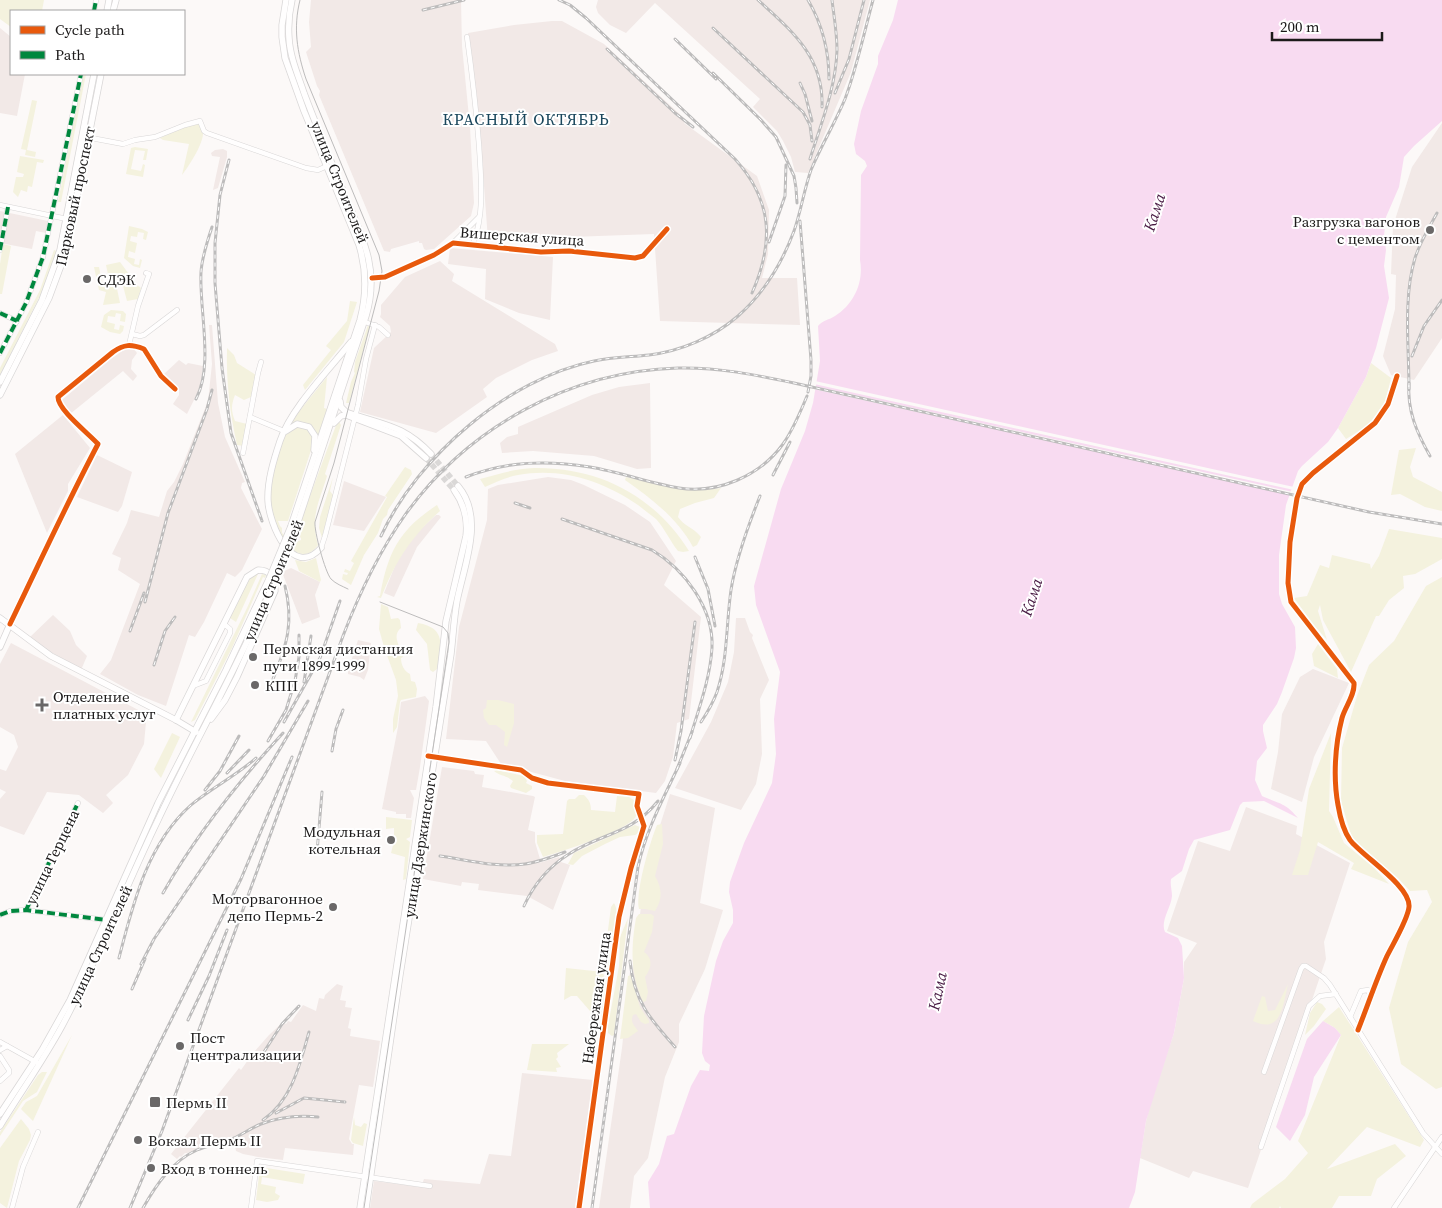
<svg xmlns="http://www.w3.org/2000/svg" width="1442" height="1208" font-family="'Source Serif 4',serif">
  <rect width="100%" height="100%" fill="#fcf9f8"/>
  <g fill="#f2e9e7">
    <polygon points="311,0 461,0 462,46 470,127 474,203 471,216 434,249 426,250 424,249 422,243 419,243 419,241 391,249 390,252 384,251 319,95 320,91 317,86 306,52 311,47 309,22"/>
    <polygon points="598,0 870,0 851,72 808,173 795,172 791,157 783,141 777,131 753,107 760,99 655,3 626,33 610,25 598,13 596,7"/>
    <polygon points="552,21 562,21 604,44 686,120 684,123 757,176 769,210 768,254 762,278 797,278 800,325 660,321 654,234 488,240 481,146 468,33 514,25"/>
    <polygon points="0,28 11,37 11,74 25,74 17,116 0,113"/>
    <polygon points="1442,123 1442,338 1414,380 1391,375 1383,356 1395,309 1396,275 1391,274 1393,226 1412,167"/>
    <polygon points="223,149 227,151 227,157 218,188 213,190 220,157 212,156 211,153 215,150"/>
    <polygon points="0,211 48,221 46,233 36,231 32,249 0,243"/>
    <polygon points="450,248 553,257 550,320 519,313 485,299 486,269 448,264"/>
    <polygon points="440,261 454,274 452,281 555,344 558,351 532,360 496,378 483,389 487,397 436,433 360,412 374,348 391,332 390,326 380,317 381,314 381,305 405,277"/>
    <polygon points="209,325 212,325 218,403 225,437 245,482 242,483 241,488 262,529 242,570 235,577 227,573 204,622 195,637 189,635 166,706 138,695 100,674 111,660 140,584 118,570 121,558 112,554 127,523 131,510 159,517 167,491 174,482 183,464 208,401 212,364"/>
    <polygon points="128,347 133,348 137,353 132,360 131,369 137,376 133,381 123,371 70,414 62,405 62,400 111,359"/>
    <polygon points="179,360 186,365 188,363 203,366 200,388 187,414 173,404 179,395 179,390 162,376"/>
    <polygon points="650,383 651,468 637,469 594,456 533,451 502,453 500,443 507,437 518,434 518,427 592,395 619,387"/>
    <polygon points="63,415 90,448 68,484 68,491 47,533 15,454"/>
    <polygon points="97,455 132,472 122,506 118,512 77,497"/>
    <polygon points="548,477 571,480 584,485 625,505 650,522 676,561 664,585 701,617 689,719 677,723 673,757 665,781 656,793 565,781 501,764 486,741 446,739 459,627 487,520 488,489 498,485"/>
    <polygon points="344,481 386,497 364,531 333,525"/>
    <polygon points="436,515 439,515 441,517 417,547 394,597 384,593 403,546"/>
    <polygon points="291,568 320,582 315,595 320,617 302,624 282,572"/>
    <polygon points="53,615 70,631 76,645 87,656 81,670 49,651 29,638"/>
    <polygon points="736,618 745,618 750,632 753,635 752,638 769,680 760,699 762,754 756,784 741,810 675,788 711,722 728,682 734,652"/>
    <polygon points="358,640 371,643 368,670 364,680 360,677 348,674 348,671"/>
    <polygon points="11,643 144,713 146,722 144,744 128,775 106,795 113,803 103,813 79,795 47,792 24,835 0,826 0,799 6,792 0,789 0,769 6,771 18,747 14,735 0,727 0,664"/>
    <polygon points="1313,669 1349,683 1314,757 1302,802 1271,789 1278,752 1282,714 1300,677"/>
    <polygon points="425,696 429,701 420,767 416,790 410,790 414,798 411,818 406,818 406,814 396,814 396,812 382,809 398,727 401,702"/>
    <polygon points="442,767 474,771 475,774 484,775 482,787 533,796 535,797 528,830 535,832 535,842 540,859 538,860 539,863 559,857 561,862 570,865 553,910 527,896 478,890 479,884 462,882 461,886 423,879"/>
    <polygon points="670,794 715,808 700,903 723,910 705,969 679,1024 679,1042 665,1077 648,1158 634,1176 630,1208 599,1208 622,1048 630,971 633,970 644,883 655,841"/>
    <polygon points="1246,807 1297,826 1296,834 1350,863 1324,942 1326,959 1248,1188 1193,1171 1189,1178 1140,1158 1146,1121 1153,1094 1174,1033 1184,978 1184,962 1197,943 1167,931 1198,841 1230,851"/>
    <polygon points="337,984 343,986 340,1000 346,1001 345,1007 352,1008 348,1028 351,1029 350,1036 380,1041 373,1087 359,1085 349,1139 352,1144 354,1144 353,1155 285,1148 283,1160 258,1157 243,1154 236,1151 233,1136 187,1153 185,1153 181,1157 180,1156 177,1159 171,1154 239,1068 241,1070 253,1053 269,1035 283,1022 286,1024 288,1021 291,1022 303,1005 316,1011 319,998 324,999 325,995"/>
    <polygon points="522,1073 593,1080 575,1208 370,1208 374,1181 421,1187 424,1179 480,1184 489,1154 511,1156"/>
  </g>
  <g fill="#f4f2de">
    <polygon points="0,0 44,0 42,11 11,11 11,27 0,19"/>
    <polygon points="83,74 86,74 61,202 58,202"/>
    <polygon points="32,100 37,101 27,150 36,152 35,157 25,155 26,150 21,149"/>
    <path d="M195 124H199C200 127 202 129 203 132 204 143 189 166 182 175L189 144 163 140 160 138 176 130Z"/>
    <polygon points="135,147 148,149 146,160 143,160 145,151 135,150 131,169 141,171 143,164 145,165 143,177 126,174 131,148"/>
    <polygon points="20,156 44,160 43,163 37,162 32,187 28,186 27,192 21,190 18,197 13,192 16,177 23,177 24,174 17,172"/>
    <polygon points="129,226 142,229 148,232 146,240 143,239 144,233 138,232 137,237 131,236 130,241 137,243 135,253 129,251 128,257 135,259 134,264 139,265 140,259 142,260 140,268 133,266 124,258"/>
    <polygon points="3,244 11,246 2,294 0,294 0,264"/>
    <polygon points="54,250 57,251 44,288 0,375 0,368 40,290"/>
    <polygon points="120,262 137,285 141,288 138,299 127,301 122,282 116,284 120,303 103,305 106,292 99,290 94,267 99,267 103,286 110,284 106,265"/>
    <polygon points="350,301 357,302 344,342 305,390 303,385 331,350 326,346 347,321"/>
    <polygon points="111,310 123,311 126,314 125,322 120,321 121,314 116,313 115,317 108,316 107,322 115,324 114,329 119,330 120,325 124,326 123,331 120,334 110,332 101,327 104,315"/>
    <polygon points="368,325 370,326 349,403 346,403 351,382 355,373 354,372 355,362"/>
    <path d="M227 348 234 355 237 363 256 375 251 397 244 400 235 395C231 405 231 411 235 421L247 424 244 446 237 445C230 413 226 382 227 348Z"/>
    <polygon points="1371,363 1391,378 1385,403 1367,426 1346,439 1338,428 1366,377"/>
    <polygon points="327,377 324,408 327,409 317,439 316,436 297,422 288,425"/>
    <path d="M338 420 341 425 325 474 327 476C319 503 310 516 318 545 297 574 272 526 271 508 269 490 276 451 285 435 287 431 293 428 297 425L308 428 313 436V444L288 521H278L280 526 282 528V533L293 543 301 540V538L296 534Z"/>
    <polygon points="1416,448 1410,467 1413,477 1442,492 1442,511 1425,507 1400,494 1391,495 1399,450"/>
    <polygon points="405,467 411,470 412,474 388,510 387,515 383,519 378,533 364,555 351,585 342,579 343,574 347,575 348,573 344,572 345,569 350,571 354,563 351,561 387,497 385,496"/>
    <path d="M534 468C598 467 654 495 689 551L683 552 678 551C670 541 665 529 656 519 650 514 644 510 638 505 603 481 561 467 518 475 507 477 496 482 485 487L480 479C498 474 514 469 534 468Z"/>
    <polygon points="333,477 330,491 333,495 322,538 319,528 320,517"/>
    <path d="M626 477C660 484 686 493 721 488L714 498 695 503 680 509 678 517C684 526 694 528 701 537L697 545 693 547C678 519 651 498 625 480Z"/>
    <path d="M437 505 440 511C411 537 395 562 381 598L377 597 380 596C388 552 399 530 437 505Z"/>
    <polygon points="1389,529 1442,538 1442,559 1415,574 1403,576 1404,588 1389,600 1379,616 1376,616 1351,672 1323,620 1320,605 1318,611 1327,640 1314,625 1294,598 1307,596 1320,565 1329,568 1332,555 1370,564 1371,569 1379,556"/>
    <polygon points="316,558 321,580 320,582 299,571 295,560 306,562"/>
    <polygon points="258,574 236,622 230,618 249,579 251,577"/>
    <polygon points="262,574 266,575 265,578 263,577 232,648 195,720 191,722 247,608"/>
    <polygon points="1442,577 1442,1087 1436,1089 1401,1064 1389,1008 1408,942 1432,902 1427,890 1410,891 1398,878 1352,838 1341,801 1342,748 1357,696 1369,665 1394,641 1426,586"/>
    <path d="M381 604 388 607 391 619 398 618 400 620 401 628C391 636 401 647 403 657L401 658C401 665 404 671 410 674L411 681 415 682 417 689 416 697 401 700 400 702 397 727 393 733V719L398 696 396 680 384 647 379 629Z"/>
    <path d="M418 623C447 628 441 646 437 669L433 672 430 670 427 644 416 630Z"/>
    <polygon points="1318,644 1337,669 1338,678 1314,666 1312,654"/>
    <polygon points="487,700 498,700 514,704 514,723 507,747 504,745 505,732 496,725 489,725 484,718 483,710 486,708"/>
    <polygon points="172,733 180,737 161,778 154,769"/>
    <polygon points="1331,733 1329,811 1333,817 1344,843 1374,868 1389,884 1351,869 1354,863 1318,842 1308,875 1292,875 1300,850 1309,789"/>
    <path d="M497 770 524 776 527 781 526 783 532 786V789L526 793 511 788 510 786 513 781C506 775 500 776 494 771Z"/>
    <path d="M579 795H584C589 800 591 803 591 810L615 812 617 796 629 797 635 801C635 805 638 812 636 816 632 829 558 853 543 857L537 843V835L563 834 567 801 569 799H575Z"/>
    <polygon points="386,817 412,820 410,837 406,839 410,842 406,879 403,880 405,857 391,853 393,845 394,845 394,828 386,829"/>
    <path d="M662 824 663 844 655 876C662 888 663 899 655 911L645 909H639C635 892 650 842 657 825Z"/>
    <polygon points="635,825 640,827 640,832 635,835 620,837 605,844 582,856 573,865 568,864 574,853"/>
    <path d="M614 903C621 915 613 931 611 943 610 951 610 960 609 968L607 969 606 945 611 907Z"/>
    <path d="M639 914H651L654 916 652 932 644 952C654 959 651 969 645 977L648 992 646 1001 643 1002C630 974 631 947 636 918Z"/>
    <polygon points="628,918 614,1035 612,1036 608,1033 608,1026 619,966 620,937"/>
    <polygon points="566,968 603,972 605,981 608,977 609,982 604,1021 601,1018 593,1019 590,1011 577,996 571,996 564,1000"/>
    <path d="M631 975 640 1007 649 1021V1023L645 1024 641 1022 636 1014 633 1015C630 1022 634 1025 638 1031L628 1038 620 1039 628 976Z"/>
    <path d="M1288 984C1283 1004 1282 1035 1253 1021L1262 996 1265 997 1268 1011 1275 1010Z"/>
    <polygon points="1317,1002 1322,1004 1326,1009 1314,1026 1305,1035 1310,1013"/>
    <polygon points="1339,1007 1424,1140 1420,1147 1367,1127 1327,1169 1395,1144 1406,1156 1377,1179 1371,1196 1339,1196 1332,1208 1281,1208 1280,1206 1279,1208 1250,1208 1252,1204 1285,1179 1308,1153 1298,1141 1341,1035 1335,1028 1323,1021"/>
    <polygon points="72,1035 33,1121 21,1109 26,1102 37,1096"/>
    <polygon points="532,1044 569,1044 557,1053 558,1057 556,1059 561,1067 556,1068 557,1072 527,1070"/>
    <polygon points="42,1072 47,1072 37,1092 23,1101 0,1136 0,1132 38,1075"/>
    <polygon points="354,1117 355,1125 361,1127 364,1123 367,1124 363,1146 353,1143 351,1140"/>
    <polygon points="21,1119 29,1129 31,1135 30,1140 19,1161 7,1208 0,1203 0,1148"/>
    <polygon points="260,1167 305,1174 303,1184 262,1177 261,1184 276,1187 275,1193 280,1196 278,1200 267,1202 256,1200"/>
  </g>
  <g fill="#f8dbf1">
    <path d="M898 0H1442V121L1414 146 1404 157 1399 187 1386 217 1384 236 1386 250 1384 266 1389 298 1376 348 1366 377 1338 428 1328 442 1302 466 1298 471 1286 505 1279 555V594L1282 604 1295 627 1296 648 1294 658 1282 692 1277 704 1263 725V731L1267 748 1257 761 1255 780 1262 796C1279 804 1285 802 1298 818L1264 801 1243 802 1240 805 1230 830 1194 840 1189 849 1182 871 1171 879C1170 885 1172 890 1172 896 1171 908 1160 921 1165 932L1178 938 1182 946 1184 978 1174 1033 1146 1121 1135 1192 1129 1208H650L648 1182 659 1164 667 1136 674 1134 691 1086 700 1070 709 1071 710 1065 705 1061 702 1053 704 1016 716 961 723 941 733 923V910L729 892 730 882 744 843 772 783 776 754 774 719 780 672 756 605 754 586 781 489 805 431 813 403 820 361 818 326C823 320 829 320 835 316 854 304 864 282 860 260L861 175 867 166 865 161 856 154 854 144 861 111 878 64V56L893 20Z"/>
    <polygon points="1323,1021 1335,1028 1341,1035 1314,1077 1305,1115 1290,1141 1276,1127 1307,1039"/>
  </g>
  <g fill="#fcf9f8">
    <polygon points="815,381 1294,487 1294,490 814,384"/>
    <polygon points="814,386 1293,492 1292,495 813,389"/>
  </g>
  <g fill="none" stroke-linecap="round" stroke-linejoin="round">
    <g stroke="#dad8d7" stroke-width="5.5" stroke-dasharray="5.5 3" stroke-linecap="butt">
      <polyline points="431,454 458,486"/>
      <polyline points="426,458 454,490"/>
    </g>
    <g stroke="#d9d7d7" stroke-width="5.5">
      <g id="minor">
        <polyline points="94,11 96,0"/>
        <path d="M467 37C472 73 476 108 479 145 481 178 485 213 473 244"/>
        <polyline points="86,137 123,144 135,140 155,137 185,125 200,121 204,131 207,133 306,168 318,170 327,166"/>
        <polyline points="0,205 67,219"/>
        <polyline points="453,243 479,217"/>
        <polyline points="0,250 8,207"/>
        <polyline points="372,278 385,277 434,255 453,243 541,252 569,251 635,258 643,256 667,229"/>
        <polyline points="0,313 17,321"/>
        <polyline points="365,322 379,327 388,335"/>
        <polyline points="132,334 140,336 144,335 177,310"/>
        <polyline points="129,345 138,306 149,274 146,273"/>
        <polyline points="0,353 26,303 43,257 81,74"/>
        <polyline points="250,417 284,431"/>
        <polyline points="243,453 258,373 261,362"/>
        <polyline points="321,548 325,536 358,405 366,359 375,325"/>
        <path d="M10 624C39 564 67 503 98 444 88 433 58 410 58 397L113 352C124 344 131 344 144 349L161 376 175 389"/>
        <polyline points="193,686 206,681 230,633 230,629 224,624"/>
        <polyline points="432,756 521,770 532,778 548,783 639,794 637,806 644,826 631,868 619,917 579,1208"/>
        <polyline points="26,910 78,803"/>
        <polyline points="0,915 10,911 26,910 106,920"/>
        <polyline points="1350,1017 1361,991 1368,990 1371,997"/>
        <path d="M1358 1030C1368 1005 1376 980 1387 956 1393 944 1408 919 1409 907 1411 886 1362 856 1350 840 1343 830 1340 817 1338 805 1333 778 1335 745 1342 718 1345 707 1355 695 1354 683L1291 602 1288 583 1290 542 1297 498 1302 484 1313 473 1375 423 1388 404 1397 376"/>
        <polyline points="0,1042 36,1062"/>
        <polyline points="0,1050 7,1046"/>
        <polyline points="0,1056 9,1070 9,1073 0,1081"/>
        <polyline points="1264,1072 1301,969 1303,966 1306,966 1324,978 1330,985 1423,1133 1442,1154"/>
        <polyline points="1261,1147 1309,1006 1320,996 1336,994"/>
        <polyline points="12,1208 23,1167 38,1132"/>
        <polyline points="251,1208 257,1161 430,1186"/>
        <polyline points="1394,1208 1442,1137"/>
      </g>
    </g>
    <g stroke="#d9d7d7" stroke-width="7">
      <g id="major">
        <path d="M286 0 282 25V37L285 58 304 111 359 245C367 271 367 294 360 320L291 526"/>
        <path d="M292 0C289 13 288 25 289 38 290 57 298 75 304 93 318 130 333 166 348 203 365 242 379 273 366 316L295 531"/>
        <polyline points="107,11 109,0"/>
        <polyline points="113,11 116,0"/>
        <polyline points="0,382 42,300 60,250 94,74"/>
        <polyline points="0,395 49,298 66,252 101,74"/>
        <path d="M340 401 341 407 346 412C382 425 403 424 431 454"/>
        <polyline points="334,423 341,416 346,415 401,436 426,458"/>
        <polyline points="286,431 297,424 309,427 315,436 314,450"/>
        <path d="M321 548C292 580 269 523 268 501 267 481 274 459 280 441 291 408 329 370 351 342"/>
        <polyline points="0,618 51,656 176,720 196,732"/>
        <polyline points="0,647 10,624"/>
        <path d="M176 720 247 577 258 570C271 570 275 578 275 591L237 677 225 700 211 719"/>
        <polyline points="0,1114 42,1050 70,1000 158,803 226,670 269,579"/>
        <path d="M0 1126C20 1093 43 1061 62 1026 98 959 125 888 158 820 195 741 239 665 273 585"/>
        <path d="M360 1208 436 707 446 621 466 536C468 519 464 504 454 490"/>
        <path d="M366 1208 400 975 451 654C453 636 454 618 457 601 464 565 485 518 458 486"/>
      </g>
    </g>
    <use href="#minor" stroke="#fffefe" stroke-width="4.5"/>
    <use href="#major" stroke="#fffefe" stroke-width="5.5"/>
    <g stroke="#bdbcbc" stroke-width="1">
      <path d="M300 0C293 28 297 52 306 79L379 255 382 271 379 291 334 463 315 522C314 531 325 572 331 579 336 584 342 586 348 589"/>
      <polyline points="364,1208 449,642 448,633 443,627 380,602"/>
    </g>
    <g stroke="#bdbcbc" stroke-width="3">
      <g id="rail">
        <path d="M559 0 570 5 586 18 735 159C773 201 774 243 752 293"/>
        <path d="M758 0C792 31 824 57 822 107"/>
        <path d="M808 0C822 24 829 50 829 79"/>
        <polyline points="423,10 464,0"/>
        <polyline points="713,28 803,112 810,125 812,141"/>
        <polyline points="675,39 716,79"/>
        <polyline points="607,49 675,113 693,127"/>
        <polyline points="713,73 761,120 776,137 794,176 796,188 797,203"/>
        <polyline points="800,83 805,94 812,121"/>
        <polyline points="835,93 849,59 864,0"/>
        <path d="M810 159C821 124 836 87 837 50 837 33 834 17 832 0"/>
        <polyline points="229,160 220,195 215,243 215,283 222,368 231,433 262,521"/>
        <polyline points="800,221 811,360 811,376 808,392"/>
        <polyline points="769,242 785,196 786,165"/>
        <polyline points="1412,356 1424,326 1442,300"/>
        <path d="M1409 383C1407 411 1417 433 1430 456"/>
        <path d="M1409 389C1409 348 1403 298 1415 258 1420 242 1429 228 1437 213"/>
        <path d="M196 399C214 365 199 310 201 272 202 257 207 242 212 227"/>
        <polyline points="773,475 790,442"/>
        <path d="M466 477C507 461 547 460 590 467 620 472 649 483 679 488 718 494 760 476 783 444 793 430 800 413 807 396"/>
        <polyline points="515,503 530,508"/>
        <path d="M562 519 652 550C684 569 714 608 712 648 710 679 699 708 690 738"/>
        <path d="M381 536C418 456 508 379 594 361 612 357 631 357 649 355 681 351 714 337 738 316 764 293 782 263 794 231 801 211 804 190 811 170 821 146 835 123 845 99 857 67 864 33 873 0"/>
        <polyline points="695,557 708,589 715,626"/>
        <polyline points="145,602 168,513 207,409 212,390"/>
        <polyline points="130,631 144,593"/>
        <polyline points="154,665 165,631 175,617"/>
        <path d="M273 679C287 645 294 622 285 586"/>
        <polyline points="295,681 299,657 299,635"/>
        <polyline points="304,682 311,636"/>
        <polyline points="284,722 320,658 340,601"/>
        <path d="M701 722C707 713 713 703 717 692 728 659 726 624 731 590 736 558 748 526 760 496"/>
        <polyline points="268,741 286,710 294,684"/>
        <polyline points="332,751 336,729 343,710"/>
        <polyline points="675,760 681,731 695,622"/>
        <polyline points="677,769 692,732"/>
        <polyline points="227,773 249,750"/>
        <polyline points="205,790 220,771 239,736"/>
        <polyline points="317,852 322,792"/>
        <path d="M440 856C468 860 497 868 525 864 539 862 552 857 565 852"/>
        <path d="M163 893C196 835 239 781 283 733"/>
        <path d="M524 906C534 884 548 867 569 854 601 833 631 835 658 801"/>
        <path d="M119 958C133 904 147 844 191 805 211 788 236 776 256 758"/>
        <path d="M630 961C634 1001 650 1019 675 1047"/>
        <polyline points="141,964 154,939 264,776 308,701"/>
        <polyline points="132,989 145,959"/>
        <polyline points="188,1020 209,976 227,930"/>
        <polyline points="260,1058 282,1024 299,1006"/>
        <polyline points="276,1113 304,1098 345,1102"/>
        <path d="M263 1120C292 1100 300 1064 309 1032"/>
        <polyline points="78,1208 241,879 292,757"/>
        <path d="M130 1208 162 1131 343 636C359 594 379 552 405 515 468 427 570 371 678 368 718 367 756 375 794 383L1369 512 1442 524"/>
        <path d="M143 1208C156 1185 172 1161 197 1150 209 1145 222 1143 234 1138 243 1134 251 1128 261 1124 279 1117 298 1115 318 1117"/>
        <path d="M592 1208 638 867C646 830 664 797 680 763"/>
      </g>
    </g>
    <use href="#rail" stroke="#fff" stroke-width="1" stroke-dasharray="4" stroke-linecap="butt"/>
    <g stroke="#d9d7d7" stroke-width="7" stroke-linecap="butt">
      <g id="major-bridge">
        <polyline points="269,579 291,526"/>
        <polyline points="273,585 295,531"/>
      </g>
    </g>
    <use href="#major-bridge" stroke="#fffefe" stroke-width="5.5"/>
    <g stroke="#00873e" stroke-width="4" stroke-dasharray="8 4" stroke-linecap="butt">
      <polyline points="94,11 96,0"/>
      <polyline points="0,250 8,207"/>
      <polyline points="0,313 17,321"/>
      <polyline points="0,353 26,303 43,257 81,74"/>
      <polyline points="26,910 78,803"/>
      <polyline points="0,915 10,911 26,910 106,920"/>
    </g>
    <g stroke="#fff" stroke-width="8">
      <g id="cycleway">
        <polyline points="372,278 385,277 434,255 453,243 541,252 569,251 635,258 643,256 667,229"/>
        <path d="M10 624C39 564 67 503 98 444 88 433 58 410 58 397L113 352C124 344 131 344 144 349L161 376 175 389"/>
        <polyline points="428,756 521,770 532,778 548,783 639,794 637,806 644,826 631,868 619,917 579,1208"/>
        <path d="M1358 1030C1368 1005 1376 980 1387 956 1393 944 1408 919 1409 907 1411 886 1362 856 1350 840 1343 830 1340 817 1338 805 1333 778 1335 745 1342 718 1345 707 1355 695 1354 683L1291 602 1288 583 1290 542 1297 498 1302 484 1313 473 1375 423 1388 404 1397 376"/>
      </g>
    </g>
    <use href="#cycleway" stroke="#e8590c" stroke-width="5"/>
  </g>
  <g fill="#6a6868" stroke="#fff" stroke-width="2">
    <circle cx="1430" cy="230" r="5"/>
    <circle cx="87" cy="279" r="5"/>
    <circle cx="253" cy="657" r="5"/>
    <circle cx="255" cy="685" r="5"/>
    <path d="M39.5 697.5h5v5h5v5h-5v5h-5v-5h-5v-5h5z"/>
    <circle cx="391" cy="840" r="5"/>
    <circle cx="333" cy="907" r="5"/>
    <circle cx="180" cy="1046" r="5"/>
    <rect x="149" y="1096" width="12" height="12" rx="2.5"/>
    <circle cx="138" cy="1140" r="5"/>
    <circle cx="151" cy="1168" r="5"/>
  </g>
  <g text-anchor="middle" dominant-baseline="central" stroke-width="4" stroke-linejoin="round" paint-order="stroke">
    <g font-size="15" fill="#1c1a1a" stroke="#fff">
      <text transform="translate(340 182) rotate(68)">улица Строителей</text>
      <text transform="translate(75 196) rotate(-78)">Парковый проспект</text>
      <text transform="translate(522 236) rotate(4)">Вишерская улица</text>
      <text transform="translate(273 580) rotate(-67)">улица Строителей</text>
      <text transform="translate(420 845) rotate(-81)">улица Дзержинского</text>
      <text transform="translate(52 857) rotate(-64)">улица Герцена</text>
      <text transform="translate(100 945) rotate(-65)">улица Строителей</text>
      <text transform="translate(596 998) rotate(-82)">Набережная улица</text>
    </g>
    <g font-size="15" fill="#1c1a1a" stroke="#fff" text-anchor="start">
      <text x="1420" y="221" text-anchor="end">Разгрузка вагонов<tspan x="1420" dy="17">с цементом</tspan></text>
      <text x="97" y="279">СДЭК</text>
      <text x="263" y="648">Пермская дистанция<tspan x="263" dy="17">пути 1899-1999</tspan></text>
      <text x="265" y="685">КПП</text>
      <text x="53" y="696">Отделение<tspan x="53" dy="17">платных услуг</tspan></text>
      <text x="381" y="831" text-anchor="end">Модульная<tspan x="381" dy="17">котельная</tspan></text>
      <text x="323" y="898" text-anchor="end">Моторвагонное<tspan x="323" dy="17">депо Пермь-2</tspan></text>
      <text x="190" y="1037">Пост<tspan x="190" dy="17">централизации</tspan></text>
      <text x="166" y="1102">Пермь II</text>
      <text x="148" y="1140">Вокзал Пермь II</text>
      <text x="161" y="1168">Вход в тоннель</text>
    </g>
    <g font-size="16" letter-spacing="1" fill="#1b475c" stroke="#fff">
      <text x="526" y="119">КРАСНЫЙ ОКТЯБРЬ</text>
    </g>
    <g font-size="16" font-style="italic" fill="#481a43" stroke="#fff">
      <text transform="translate(1154 212) rotate(-72)">Кама</text>
      <text transform="translate(1031 597) rotate(-72)">Кама</text>
      <text transform="translate(937 991) rotate(-78)">Кама</text>
    </g>
  </g>
  <rect x="10" y="10" width="175" height="65" fill="#ffffff" stroke="#a4a3a3"/>
  <rect x="20" y="26" width="25" height="8" fill="#e8590c" stroke="#a4a3a3"/>
  <text x="55" y="35" font-size="15" fill="#1c1a1a">Cycle path</text>
  <rect x="20" y="51" width="25" height="8" fill="#00873e" stroke="#a4a3a3"/>
  <text x="55" y="60" font-size="15" fill="#1c1a1a">Path</text>
  <path d="M1272 32v8h110v-8" fill="none" stroke="#1c1a1a" stroke-width="2.5"/>
  <text x="1280" y="32" font-size="15" fill="#1c1a1a" stroke="#ffffff" stroke-width="4" paint-order="stroke">200 m</text>
</svg>
